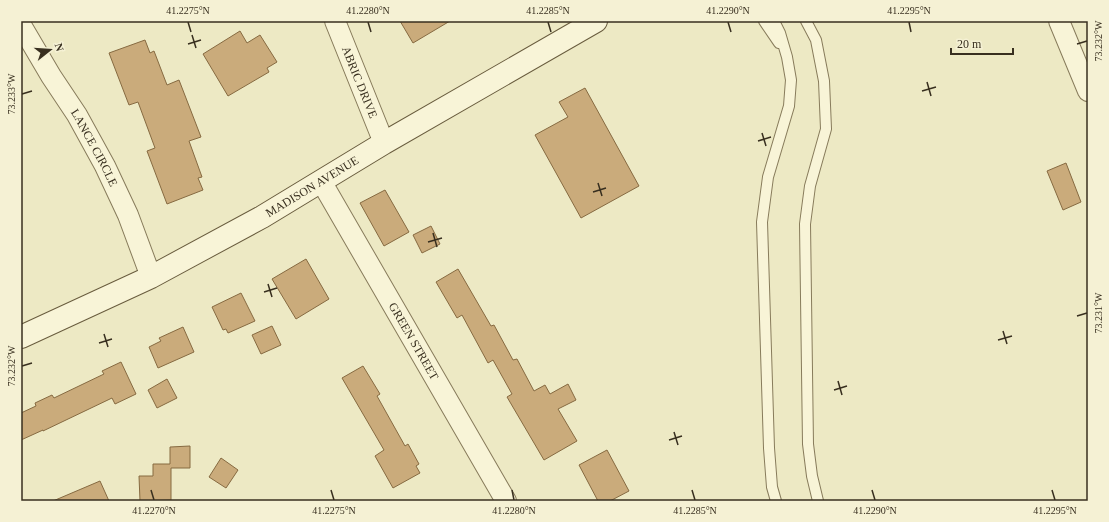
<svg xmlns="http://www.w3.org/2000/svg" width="1109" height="522" font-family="'Times New Roman',serif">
  <rect width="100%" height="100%" fill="#ede9c4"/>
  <g fill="#caab7b" stroke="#866a41">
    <polygon points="400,21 450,21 413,43"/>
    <polygon points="240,31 247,43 260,35 277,62 267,68 269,72 228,96 203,54"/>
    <polygon points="145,40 150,53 154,51 167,85 179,80 201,137 189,141 202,177 198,178 203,190 167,204 147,151 155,148 138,102 129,105 109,53"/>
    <polygon points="585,88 639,186 581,218 535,135 568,117 559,102"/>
    <polygon points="1066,163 1081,202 1063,210 1047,171"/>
    <polygon points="385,190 409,232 384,246 360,203"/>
    <polygon points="431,226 440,244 422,253 413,235"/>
    <polygon points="306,259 329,299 296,319 272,279"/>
    <polygon points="458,269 491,326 494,325 513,360 517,359 534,391 545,385 550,394 568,384 576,400 558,409 577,441 544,460 507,397 512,394 493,360 488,363 462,315 457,318 436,282"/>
    <polygon points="241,293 255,321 228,333 226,329 223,330 212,307"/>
    <polygon points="272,326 281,345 261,354 252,335"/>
    <polygon points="183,327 194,352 158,368 149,347 161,341 159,338"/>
    <polygon points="121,362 136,394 115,404 112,398 43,431 43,430 21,440 21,413 36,406 35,403 52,395 54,398 104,374 102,371"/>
    <polygon points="363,366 380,394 377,396 405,446 408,444 419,464 416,466 420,473 393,488 375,456 384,450 342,378"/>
    <polygon points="167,379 177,398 157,408 148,390"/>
    <polygon points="190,446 190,468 171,468 171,500 140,501 139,476 153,476 153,464 170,464 170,447"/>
    <polygon points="607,450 629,491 610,501 598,501 579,465"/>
    <polygon points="221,458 238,470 226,488 209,477"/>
    <polygon points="100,481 109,501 53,501"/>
  </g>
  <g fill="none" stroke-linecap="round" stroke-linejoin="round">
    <g stroke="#877b5b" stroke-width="12">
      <g id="lane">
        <polyline points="764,21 779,43"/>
        <polyline points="774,21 780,33 787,57 791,80 789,106 768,177 762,222 769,448 772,487 776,501"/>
        <polyline points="806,21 816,40 824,81 826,129 810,186 805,224 808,444 812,476 818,501"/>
      </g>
    </g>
    <g stroke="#877b5b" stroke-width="22">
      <g id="street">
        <path id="s1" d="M335 21 384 143"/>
        <polyline points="1059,21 1088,91"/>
        <path id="s2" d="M21 25 51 76 77 115 105 166 128 215 151 277"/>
        <path id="s3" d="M321 181 506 501"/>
      </g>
    </g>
    <g stroke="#695c3e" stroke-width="24">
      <g id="secondary">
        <path id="s4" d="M21 337 151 277 262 217 384 143 596 21"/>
      </g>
    </g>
    <use href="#lane" stroke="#f8f4d7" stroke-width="10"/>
    <use href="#street" stroke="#f8f4d7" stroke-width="20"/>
    <use href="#secondary" stroke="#f8f4d7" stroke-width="22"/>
  </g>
  <path fill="none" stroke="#382f1f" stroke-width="1.5" d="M188 22 191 32M368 22 371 32M548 22 551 32M728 22 731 32M909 22 911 32M192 35 196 48M188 44 201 40M1077 44 1087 41M927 82 931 96M922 91 936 87M22 94 32 91M762 133 766 146M758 141 771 137M598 183 602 196M593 192 606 188M433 233 437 247M428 242 442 238M268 284 272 297M264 292 277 288M1077 316 1087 313M1003 331 1007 344M104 334 108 347M998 340 1012 336M99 343 112 339M22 366 32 363M838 381 842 395M834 390 847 386M674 432 678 445M669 440 682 436M151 490 154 500M331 490 334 500M512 490 514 500M692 490 695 500M872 490 875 500M1052 490 1055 500"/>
  <g text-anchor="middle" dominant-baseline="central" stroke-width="3" stroke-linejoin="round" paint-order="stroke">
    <g font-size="12" fill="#382f1f" stroke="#f5f1d4">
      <text stroke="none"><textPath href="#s1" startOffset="66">ABRIC DRIVE</textPath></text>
      <text stroke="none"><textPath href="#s2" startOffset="143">LANCE CIRCLE</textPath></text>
      <text stroke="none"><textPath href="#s4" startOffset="328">MADISON AVENUE</textPath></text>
      <text stroke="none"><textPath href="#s3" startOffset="185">GREEN STREET</textPath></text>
    </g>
  </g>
  <rect width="1109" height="522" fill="none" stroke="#f5f1d4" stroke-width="44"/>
  <g transform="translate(50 50) rotate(73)" stroke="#f5f1d4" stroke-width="3" paint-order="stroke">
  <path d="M0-3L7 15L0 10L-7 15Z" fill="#382f1f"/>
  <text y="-6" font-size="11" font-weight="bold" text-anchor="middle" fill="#382f1f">N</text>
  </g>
  <path d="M951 48v6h62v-6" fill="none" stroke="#382f1f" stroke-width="2"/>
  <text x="957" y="48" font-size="12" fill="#382f1f" stroke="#f5f1d4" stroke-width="3" paint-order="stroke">20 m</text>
  <rect x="22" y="22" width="1065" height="478" fill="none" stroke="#382f1f" stroke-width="1.5"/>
  <g font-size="10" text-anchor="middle" fill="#382f1f">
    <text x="188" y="14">41.2275°N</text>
    <text x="368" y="14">41.2280°N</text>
    <text x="548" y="14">41.2285°N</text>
    <text x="728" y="14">41.2290°N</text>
    <text x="909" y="14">41.2295°N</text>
    <text transform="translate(1098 41) rotate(-90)" y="4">73.232°W</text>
    <text transform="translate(11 94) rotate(-90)" y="4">73.233°W</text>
    <text transform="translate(1098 313) rotate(-90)" y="4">73.231°W</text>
    <text transform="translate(11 366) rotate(-90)" y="4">73.232°W</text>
    <text x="154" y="514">41.2270°N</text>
    <text x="334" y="514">41.2275°N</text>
    <text x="514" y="514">41.2280°N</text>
    <text x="695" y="514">41.2285°N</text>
    <text x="875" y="514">41.2290°N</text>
    <text x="1055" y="514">41.2295°N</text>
  </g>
</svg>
